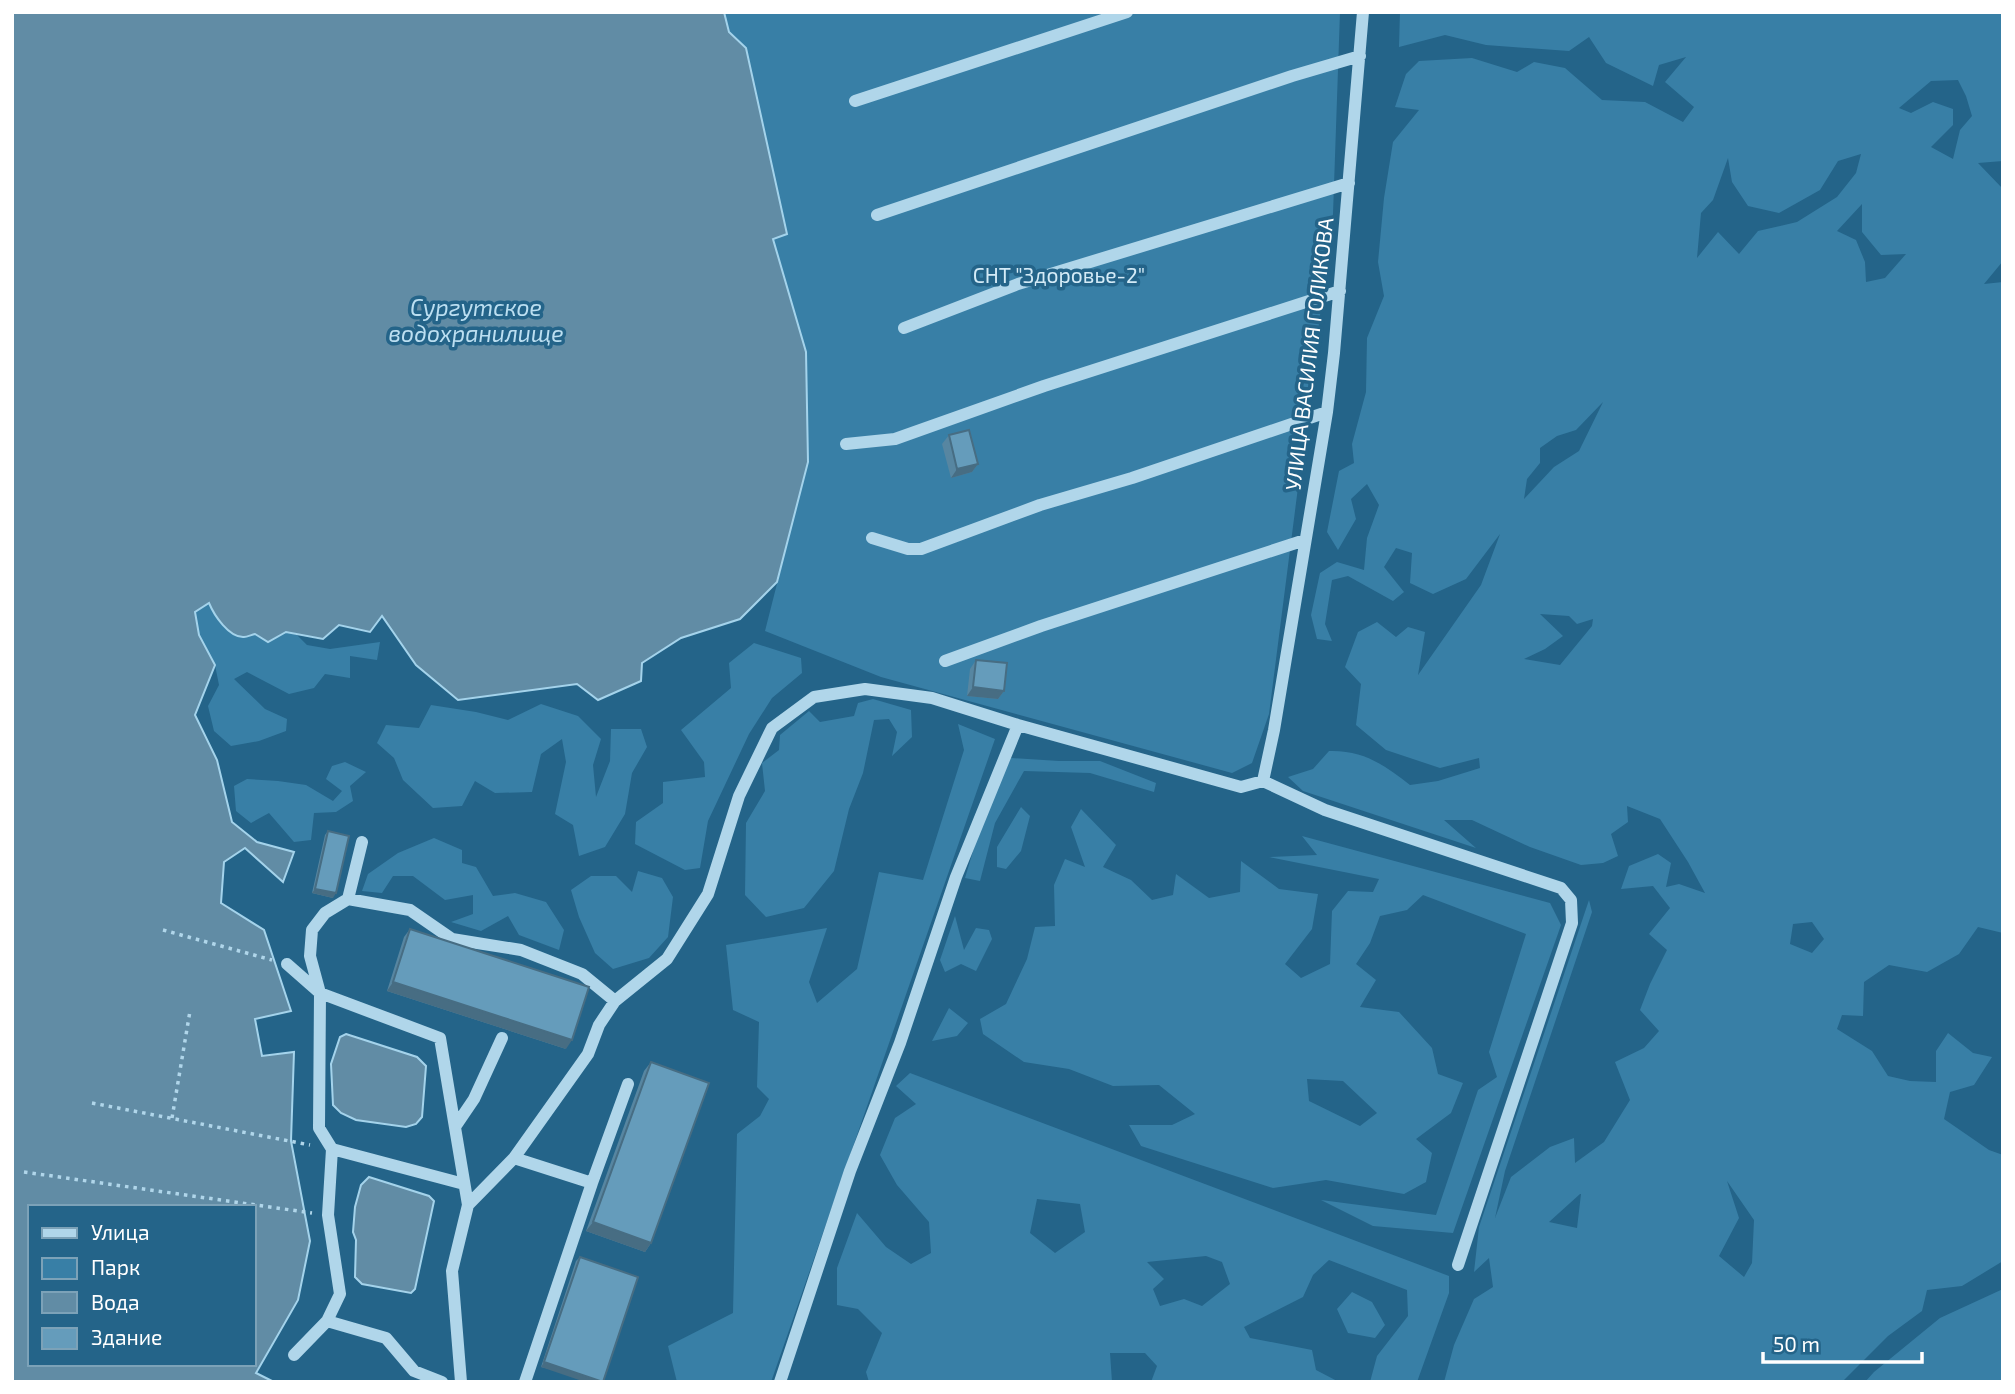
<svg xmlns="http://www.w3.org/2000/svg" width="2015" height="1394" viewBox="0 0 2015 1394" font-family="'Exo 2',sans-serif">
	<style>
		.green { fill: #387fa6; fill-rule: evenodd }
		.water { fill: #618ca5; stroke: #a4d3eb; stroke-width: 2; fill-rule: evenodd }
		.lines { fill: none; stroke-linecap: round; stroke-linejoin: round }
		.path { stroke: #b0d6ea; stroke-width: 3.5; stroke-dasharray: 3.5 5; stroke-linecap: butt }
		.minor { stroke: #b0d6ea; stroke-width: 12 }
		.wall { fill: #5786a1 }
		.shaded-wall { fill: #476d83 }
		.building { fill: #659cbb; stroke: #476d83; stroke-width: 2 }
		.labels { text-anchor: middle; stroke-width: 7; stroke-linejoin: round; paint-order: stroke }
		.park-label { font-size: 21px; fill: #d4ebf7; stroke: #246489 }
		.street-label { font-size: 21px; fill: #fff; stroke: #246489 }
		.water-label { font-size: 23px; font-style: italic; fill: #bcdff1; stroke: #246489 }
	</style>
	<rect width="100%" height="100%" fill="#246489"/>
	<!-- green -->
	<path class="green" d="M724,12h616l-7,202 -64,500 -17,49 -20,10 -351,-96 -116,-46 43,-169 -2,-110 -33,-114 13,-4z
		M1400,12h603v149l-25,2 25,26v72l-19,23 19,-2v651l-25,-6 -19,27 -32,18 -38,-7 -25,17 -1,34 -21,-1 -5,14 35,22 16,25 22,5 26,1v-31l12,-18 25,20 19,4 -18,28 -24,7 -6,27 45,31 14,5v106l-41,25 -35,4 -5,21 -34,25 -46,46h-398l10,-37 20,-46 19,-12 -4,-29 -15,14 5,-45 110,-327 3,12 -87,259 -10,47 16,-41 39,-30 24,-9 1,25 29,-21 26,-42 -15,-38 29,-14 15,-17 -19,-21 10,-26 17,-34 -18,-16 21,-26 -17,-22 -32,3 8,-23 29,-12 13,9 -5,24 13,-3 26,9 -17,-31 -28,-43 -33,-13 1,16 -17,12 7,22 -15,7 -22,2 -51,-18 -58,-27h-28l32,28 -173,-57 -15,-14 25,-8 16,-18c34,-1 54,13 81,34l28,-4 42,-13 -1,-10 -39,10 -54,-18 -30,-25 5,-41 -16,-17 13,-35 19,-10 19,15 12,-10 17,5 -7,43 63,-90 19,-51 -34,45 -33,15 -23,-11 2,-30 -16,-5 -12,19 20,25 -11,9 -45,-25 -16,4 -7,44 7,17 -15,-2 -6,-24 9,-42 17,-11 27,8 3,-32 12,-33 -12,-21 -16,15 5,20 -18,31 -11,-18 12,-61 15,-8 -2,-19 14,-52 1,-54 17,-42 -6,-34 6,-64 9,-56 26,-32 -24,-3 11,-33 13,-13 53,-3 45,14 17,-10 31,6 37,32 43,2 38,20 11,-15 -29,-25 21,-25 -27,8 -6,21 -47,-23 -17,-26 -20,14 -83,-6 -41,-10 -46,12zM1958,80l8,16 6,20 -12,14 -7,29 -22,-12 22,-22v-16l-20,-7 -22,11 -12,-5 32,-27zM1861,154l-5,19 -19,24 -40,25 -39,9 -19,23 -21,-22 -21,26 4,-45 12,-13 15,-42 4,24 16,24 31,7 41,-23 18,-29zM1862,204v28l19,23 25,-1 -21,24 -19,4 -1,-20 -9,-22 -19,-9zM1603,402l-24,49 -25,16 -30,32 3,-20 13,-16v-15l17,-12 19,-6zM1540,614l29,2 8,8 16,-5 -1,7 -32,39 -36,-6 21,-10 18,-13zM1812,922l12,17 -12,14 -22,-9 3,-20zM1727,1181l27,39 -2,43 -8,14 -25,-21 20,-38zM1581,1194l-4,34 -28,-6 31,-28z
		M209,603l34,34 12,-3 13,7 18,-9 11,3 10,10 23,4 50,-7 -3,18 -27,-4v22l-25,-4 -11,14 -25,6 -42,-22 -13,7 31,30 22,10 -1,12 -27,10 -28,5 -17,-15 -6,-25 11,-21 -4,-20 -16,-30 -4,-23z
		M754,643l47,15 1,15 -30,25 -23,36 -41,87 -8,47 -15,2 -50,-26 1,-22 27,-19v-21l42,-5 -1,-15 -23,-32 50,-42 -2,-25z
		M873,699l38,11 1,27 -20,19 5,-24 -8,-13 -15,1 -11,53 -14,36 -15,62 -30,37 -38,9 -21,-22 1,-72 19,-32 -3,-28 17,-13 1,-15 29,-24 11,11 34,-6 4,-13z
		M541,704l37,12 23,23 -8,26 3,32 14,-36 1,-32h30l6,18 -15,26 -7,41 -20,33 -26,9 -6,-31 -18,-11 11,-52 -4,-23 -21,15 -9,38 -37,1 -20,-12 -13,25 -29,2 -30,-28 -9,-22 -17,-15 9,-18 33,3 12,-23 45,7 32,8z
		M958,724l37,15 -224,643h-94l-9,-36 65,-33 4,-179 23,-18 9,-17 -12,-12 2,-65 -26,-12 -7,-65 101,-17 -18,54 8,21 40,-34 22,-97 44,8 41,-130z
		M1011,758l48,3h41l56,22 -2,9 -64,-19 -66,-2 -29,52 -15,58 -15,-3 18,-60z
		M345,762l21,10 -16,14 3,15 -17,11 -22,1 -3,27 -17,2 -25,-29 -18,10 -15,-12 -2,-25 13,-7 31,2 28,4 27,16 9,-10 -16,-12 6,-13z
		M1021,807l9,9 -9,35 -15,18 -9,-2v-20z
		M1081,809l35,36 -13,22 28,13 21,20 21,-5 3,-21 33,24 31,-6 1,-31 38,28 39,5 -6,35 -27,35 16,14 29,-14 2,-53 16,-20 25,1 6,-13 -110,-22 48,-2 -15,-19 248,67 11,22 -108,308 -80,-7 -52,-26 115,15 42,-125 19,-13 -8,-25 37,-118 -103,-39 -16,15 -27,6 -10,27 -14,21 20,16 -16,27 39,5 33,36 6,26 25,9 -12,30 -35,26 16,14 -6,29 -22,12 -78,-14 -53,8 -132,-42 -12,-21h43l23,-11 -36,-29 -46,1 -44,-17 -45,-7 -41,-28 -3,-15 26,-15 21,-45 8,-32 20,-1 -1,-41 11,-26 20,8 -14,-40zM1307,1079l36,2 34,32 -17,13 -51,-25z
		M434,838l28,12v13l14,4 17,29 22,-3 31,9 18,28 -5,20 -40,-15 -11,-19 -27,15 -30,-9 22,-8v-19l-28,5 -32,-24h-20l-11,17 -20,-2 6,-17 30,-21z
		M638,871l24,7 11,19 -5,40 -19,21 -36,11 -18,-16 -16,-36 -8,-27 20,-14h25l16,16z
		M955,916l9,34 12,-22 13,2 3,9 -16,32 -15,-7 -16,8 -5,-12z
		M949,1008l19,15 -11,13 -25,5z
		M910,1073l539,203v17l-32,89h-47l7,-26 31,-40 -1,-26 -78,-30 -16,15 -10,22 -59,30 6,11 62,12 4,20 23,12h-188l6,-16 -12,-13h-35l2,29h-243l-3,-10 16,-39 -24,-24 -21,-4v-37l20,-55 29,34 25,17 20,-11 -2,-31 -32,-37 -17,-30 15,-37 21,-14 -20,-18zM1037,1199l43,5 5,28 -30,21 -25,-20zM1206,1256l16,6 8,22 -28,22 -18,-7 -24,7 -7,-17 11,-10 -17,-17z
		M2003,1289v93h-138l9,-10 66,-54z
		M1352,1292l20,10 13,23 -10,13 -27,-5 -11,-24z"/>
	<!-- water -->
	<path class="water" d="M12,12h712l5,20 17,16 41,186 -14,5 33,113 2,110 -31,120 -37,37 -59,19 -39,25 -1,18 -43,19 -21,-16 -119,16 -42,-35 -34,-49 -12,16 -31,-7 -16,14 -37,-7 -18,10 -13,-8c-4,1 -8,3 -11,3 -15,1 -30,-22 -35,-34l-14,9 4,23 16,30 -20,50 22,45 15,62 25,20 37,10 -11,30 -38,-34 -21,14 -3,41 43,27 27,81 -36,8 7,37 32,-4 -3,89 19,100 -12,59 -42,73 18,9h-262zM30,1207h224v157h-224z
		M346,1034l71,23 9,9 -4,51 -6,7 -10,3 -50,-7 -15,-7 -8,-8 -2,-41 9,-27z
		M369,1177l60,19 5,5 -19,88 -4,4 -49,-9 -7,-7 1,-37 -3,-8 2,-25 6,-22z"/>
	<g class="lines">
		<!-- path -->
		<path class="path" d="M163,930l109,30
			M92,1103l218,42
			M172,1118l18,-107
			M24,1172l288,41"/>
		<!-- minor -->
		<path class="minor" d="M855,101l272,-89
			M877,215l415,-139 68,-20
			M904,328l114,-44 331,-101
			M846,444l49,-5 149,-53 296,-95
			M872,538l36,11h13l119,-44 92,-27 195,-66
			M945,661l96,-35 264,-86
			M1263,781l11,-51 53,-318 7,-59 29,-341
			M348,899l62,11 42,29 69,11 61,24 33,27
			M287,964l33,29 120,45 28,167
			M455,1127l19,-28 28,-61
			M332,1149l132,35
			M514,1158l78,25
			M327,1321l59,17 28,33 28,11
			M294,1355l33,-34 13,-27 -12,-79 4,-66 -13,-21 1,-135 -10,-37 2,-26 13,-17 23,-14 14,-57
			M461,1382l-9,-111 16,-66 46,-47 74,-104 11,-29 16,-24 52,-42 41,-65 31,-98 33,-68 42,-31 51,-8 67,9 86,27 223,62 22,-6 62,29 236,78 10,12 1,23 -114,342
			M525,1382l67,-199 36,-99
			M780,1382l70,-211 50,-128 56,-166 62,-152"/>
	</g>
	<!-- wall -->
	<path class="wall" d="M949,435l29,29 -6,8 -21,6 -9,-34z
		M976,660l28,31 -6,8 -31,-3 3,-27z
		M328,831l5,67 -21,-5 13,-58z
		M410,929l156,120 -179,-58 17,-54z
		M651,1062v181l-6,9 -59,-21 58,-160z
		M580,1257l23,125 -62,-15 35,-106z"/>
	<!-- shaded-wall -->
	<path class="shaded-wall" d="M978,464l-6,8 -21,6 6,-9z
		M973,687l31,4 -6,8 -31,-3z
		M315,889l21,4 -3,5 -21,-5z
		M393,982l179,58 -6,9 -179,-58z
		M593,1222l58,21 -6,9 -59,-21z
		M544,1362l57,20h-16l-44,-15z"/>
	<!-- building -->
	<path class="building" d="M969,430l9,34 -21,5 -8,-34z
		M976,660l31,3 -3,28 -31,-4z
		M328,831l21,5 -13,57 -21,-4z
		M410,929l179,58 -17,53 -179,-58z
		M651,1062l58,21 -58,160 -58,-21z
		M580,1257l58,20 -35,105 -59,-20z"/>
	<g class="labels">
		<!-- park labels -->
		<g class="park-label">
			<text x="1059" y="283">СНТ "Здоровье-2"</text>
		</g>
		<!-- street labels -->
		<g class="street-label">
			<text transform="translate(1310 354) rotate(-83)" y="7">УЛИЦА ВАСИЛИЯ ГОЛИКОВА</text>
		</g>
		<!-- water labels -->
		<g class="water-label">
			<text x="476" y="316">Сургутское<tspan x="476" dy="26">водохранилище</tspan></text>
		</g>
	</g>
	<!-- border -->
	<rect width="2015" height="1394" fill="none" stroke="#ffffff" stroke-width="28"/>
	<!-- legend -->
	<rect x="28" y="1205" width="228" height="161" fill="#246489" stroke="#7ca2b8" stroke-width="2"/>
	<rect x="42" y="1228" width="35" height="10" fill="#b0d6ea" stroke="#7ca2b8" stroke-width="2"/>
	<text x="91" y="1240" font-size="21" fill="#ffffff">Улица</text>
	<rect x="42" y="1258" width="35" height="21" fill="#387fa6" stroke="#7ca2b8" stroke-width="2"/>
	<text x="91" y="1275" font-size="21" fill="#ffffff">Парк</text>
	<rect x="42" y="1292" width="35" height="21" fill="#618ca5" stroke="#7ca2b8" stroke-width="2"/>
	<text x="91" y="1310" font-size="21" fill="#ffffff">Вода</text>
	<rect x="42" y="1328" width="35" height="21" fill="#659cbb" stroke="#7ca2b8" stroke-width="2"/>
	<text x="91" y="1345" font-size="21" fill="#ffffff">Здание</text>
	<!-- scale -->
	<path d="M1763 1352v10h159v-10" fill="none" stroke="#ffffff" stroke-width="3.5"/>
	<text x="1773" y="1352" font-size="21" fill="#ffffff" stroke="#246489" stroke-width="5" paint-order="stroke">50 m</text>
</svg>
